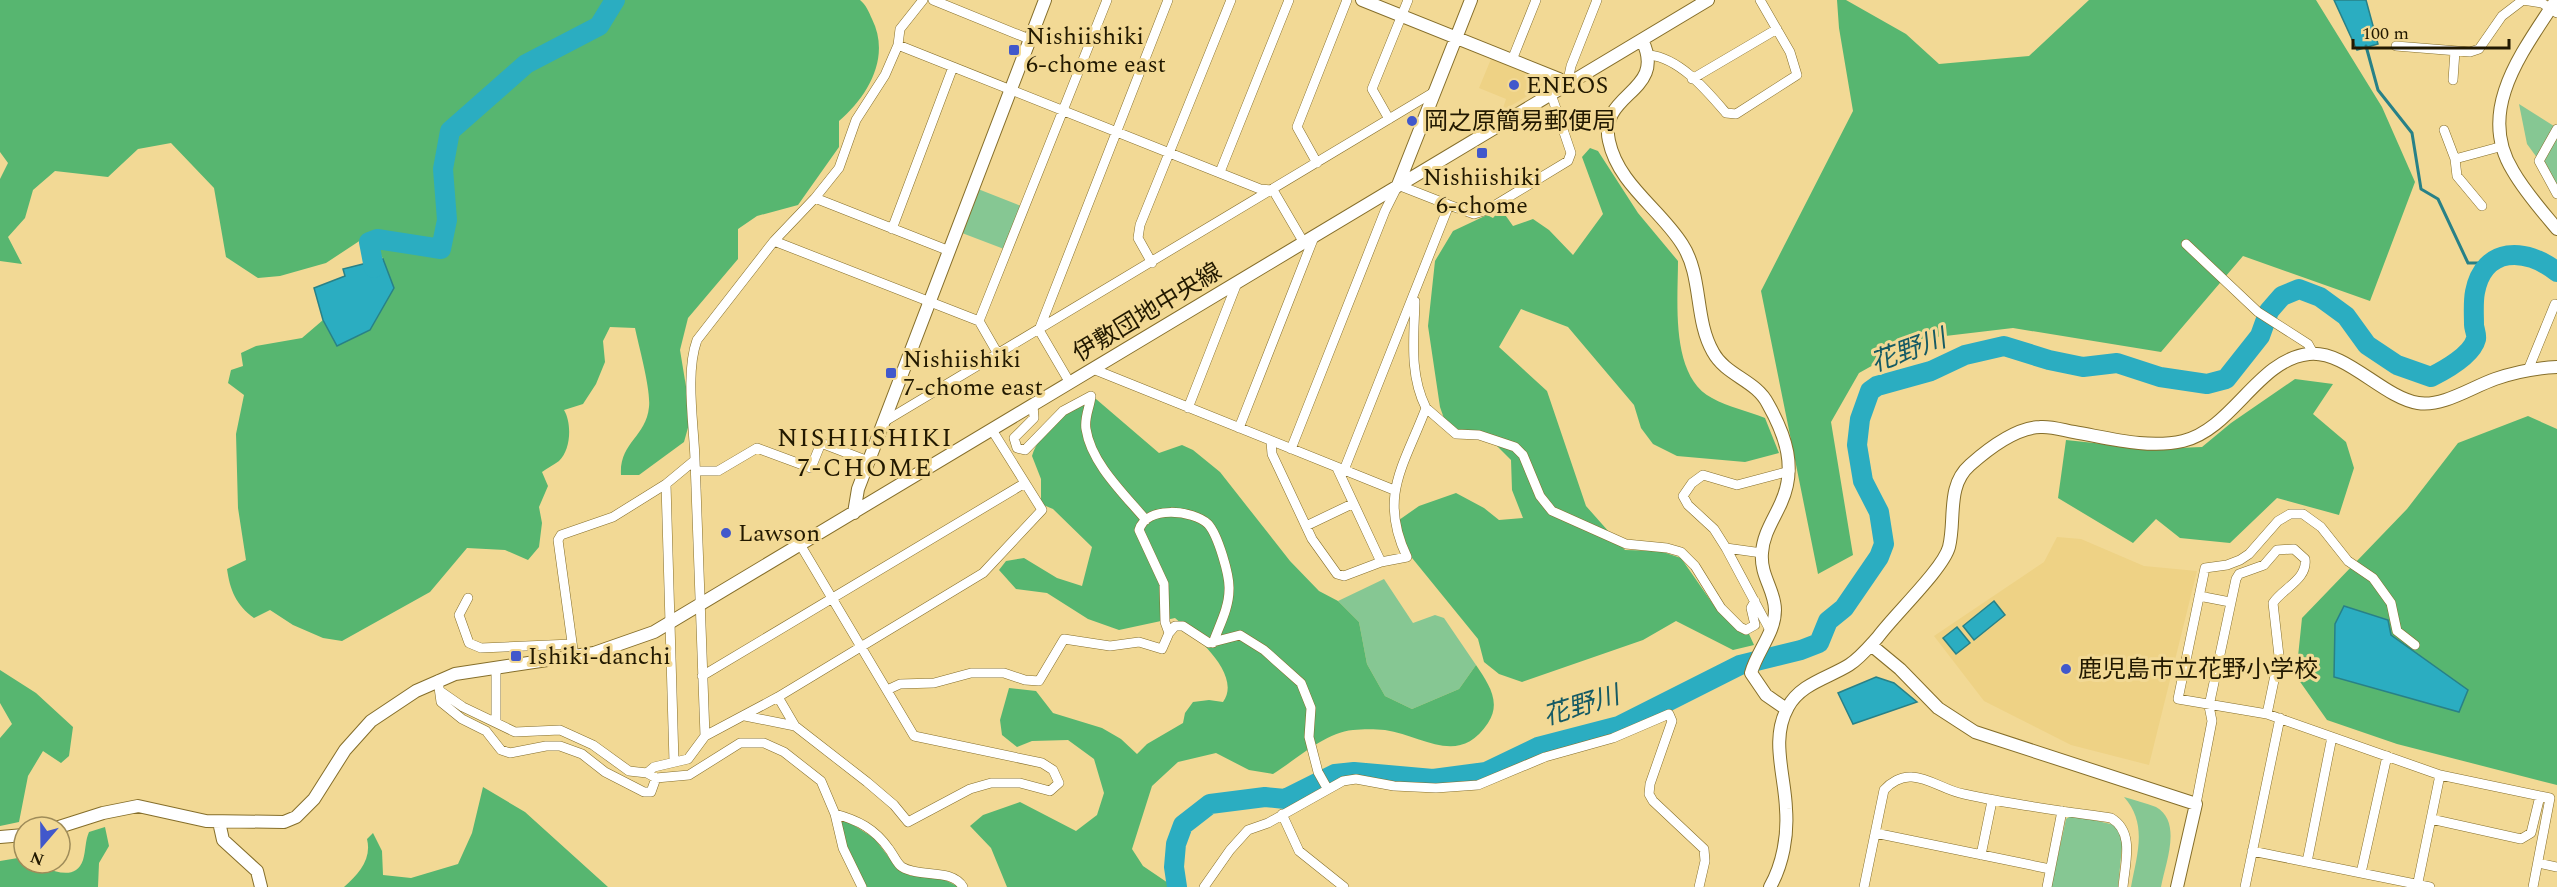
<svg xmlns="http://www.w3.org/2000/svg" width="2557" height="887" viewBox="0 0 2557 887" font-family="Spectral,'Noto Sans JP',serif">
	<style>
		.built { fill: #eed285 }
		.green { fill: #86c793 }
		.forest { fill: #57b670 }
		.water { fill: #2badc1; stroke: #288187; stroke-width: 1.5 }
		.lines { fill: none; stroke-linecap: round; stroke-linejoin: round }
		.stream { stroke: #288187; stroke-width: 3 }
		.river { stroke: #2badc1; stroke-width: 20 }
		.street-casing { stroke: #856e2a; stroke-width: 10 }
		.secondary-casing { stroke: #856e2a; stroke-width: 14 }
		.street { stroke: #fff; stroke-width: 9 }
		.secondary { stroke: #fff; stroke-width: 12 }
		.poi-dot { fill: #4158cb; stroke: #f2d995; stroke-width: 2 }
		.labels { text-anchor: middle; stroke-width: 6; stroke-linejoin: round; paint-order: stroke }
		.poi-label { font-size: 24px; fill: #221900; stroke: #f2d995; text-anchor: start }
		.street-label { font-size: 24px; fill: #221900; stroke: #f2d995 }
		.water-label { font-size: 26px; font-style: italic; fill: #155a64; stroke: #f2d995 }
		.neighbourhood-label { font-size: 26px; letter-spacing: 1.5px; fill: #221900; stroke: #f2d995 }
	</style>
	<rect width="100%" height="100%" fill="#f2d995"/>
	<!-- built -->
	<path class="built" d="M1491,59l60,23 -49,29 4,-12 -27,-11z
		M2057,537l24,2 63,27 53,5 -48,194 -78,-20 -87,-44 -50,-65 110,-74z"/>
	<!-- green -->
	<path class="green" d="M2519,104l38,24v57l-30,-41z
		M978,189l43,17 -17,43 -42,-16z
		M1384,579l29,44 22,-8 9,3 32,47 -17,24 -47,20 -27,-13 -18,-32 -8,-42 -21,-21z
		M2124,797c10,3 22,6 32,10 27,15 9,57 5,80h-30c6,-33 17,-63 -7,-90z
		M2072,815l47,11 4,11 -5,50h-67l15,-68z"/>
	<!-- forest -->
	<path class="forest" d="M0,0h860c6,5 9,12 12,19 19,38 -4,77 -33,102v26l-41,58 -41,11 -19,13v30l-50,59 -8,32 11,67 -7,25 -45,33h-18c-2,-32 25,-38 28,-68 2,-17 -10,-60 -14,-79l-25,-1 -7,14 2,21 -9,22 -13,20 -19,6c8,13 7,40 -5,51 -5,4 -12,7 -17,11l6,14 -9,21 3,16 -3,24 -11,13 -23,-10 -38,-2 -37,44 -88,49 -19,-3 -30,-13 -23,-15 -16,8c-18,-13 -24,-28 -27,-49l19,-9 -8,-52 -2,-74 8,-39 -16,-12 3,-13 12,-4 -2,-13 15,-7 46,-8 21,-18 15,26 45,-87 -13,-25 -44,29 -46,13 -22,2 -32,-21 -12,-69 -43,-45 -33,6 -30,28 -53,-6 -22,19 -8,28 -17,19 14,27 -22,-3v-82l8,-16 -8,-11z
		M1837,0h9l60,34 33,30 90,-8 60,-56h227l66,107 33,75 -45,119 -127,-45 -82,96 -148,-24 -93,11 -61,34 -28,49 22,133 -35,19 -57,-283 92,-180 -14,-83z
		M1590,148l8,3 40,62 40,48c0,41 -8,115 34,137 16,9 36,13 53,20l14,35 -34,9 -68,-6 -24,-12 -12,-16 -7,-23 -66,-78 -47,-18 -22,38 48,44 39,115 39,44 35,1 21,7 34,49 24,23 10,4 5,11 -21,5 -57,-29 -33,19 -121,42 -23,-8 -15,-12 -6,-23 -70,-86 -9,-33 20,-14 37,-13 28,15 15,12 24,-2 -11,-28 -1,-30 -20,-20 -44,-13 -7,-20 -12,-81 7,-65 18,-30 34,-16 6,3 8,-9 12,17 20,-7 16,11 24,25 30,-41 -21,-57z
		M2295,379l38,5 -20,30 33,28 8,26 -15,47 -62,-17 -47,45 -50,-5 -24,-19 -23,24 -75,-45 8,-58 85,9 51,-2 29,-24z
		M1096,399l63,54 23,-8 11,5 27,22 70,89 29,30 19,10 21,21 8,42 18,32 27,13 47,-20 17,-24c12,18 26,37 12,58 -29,44 -64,13 -103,7 -10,-1 -22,-1 -32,0 -29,3 -56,29 -80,44l-24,-4 -33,-17 -38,9 -26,24 -20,63 11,17 31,21h-167l-16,-39 -21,-22 13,-11 37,-13 56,29 21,-16 7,-22 -10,-34 -26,-19 -36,1 -15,6 -15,-12 -2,-15 9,-32 27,3 17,22 49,15 19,11 16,15 10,-10 36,-21 2,-10 8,-11 16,-2 14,2c20,-28 -29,-67 -48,-84l-56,12 -31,-11 -41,-26 -31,-4 -17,-19 7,-9 18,-3 33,20 25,8 10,-39 -39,-38 -12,-5v-25l-9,-23c8,-26 37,-54 64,-57z
		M2528,416l29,13v356l-160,-41 -70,-24 -31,-44 6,-58 105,-109 51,-66z
		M0,670l36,23 37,34 -4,29 -8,7 -18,-12 -15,25 -9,46 -19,4v-88l12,-14 -12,-21z
		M483,787l42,25 83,75h-264c15,-13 28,-28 23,-48l6,-6 9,18 1,24 28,3 47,-14 14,-31z
		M847,821l27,17 24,31 13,7h26l22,11h-92l-15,-24 -12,-41z
		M105,827l4,19 -10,17 -1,24h-98v-26l18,-3 6,2v3c17,0 50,24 59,-3 3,-10 2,-19 6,-28z"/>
	<!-- water -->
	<path class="water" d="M2334,0h32l12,44 -21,6z
		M383,259l11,29 -24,42 -33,16 -14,-26 -9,-32 31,-12 -2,-7z
		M1994,601l11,14 -31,25 -11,-14z
		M2344,606l44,14 3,15 77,55 -9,22 -125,-35 1,-53z
		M1957,627l13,16 -14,11 -13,-16z
		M1876,677l18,6 23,19 -64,22 -15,-31z"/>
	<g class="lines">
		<!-- stream -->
		<path class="stream" d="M2366,46l12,44 34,43 9,56 17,10 30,64h22"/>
		<!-- river -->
		<path class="river" d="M374,268l-5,-26 8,-3 64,10 6,-29 -4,-51 7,-38 76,-67 73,-38 16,-26
			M1177,887l-3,-20 2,-23 7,-19 27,-21 55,-7 20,2 50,-25 19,-2 79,7 53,-7 52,-25 81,-21 121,-61 61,-15 18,-7 9,-22 16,-13 35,-51 5,-13 -5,-32 -16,-31 -6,-36 3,-26 10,-28 7,-5 54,-15 34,-16 39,-9 45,14 34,7 34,-4 43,14 47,7 19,-5 34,-43 9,-25 13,-15 17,-7 21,8 26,19 21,29 30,20 34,12c14,-7 41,-22 45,-38 1,-4 -2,-11 -2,-14 0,-10 -1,-23 1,-33 9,-46 51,-45 82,-20"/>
		<defs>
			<path id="street" d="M933,0l96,39
				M898,45l362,144 13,1
				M2396,46l74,6 9,-3 23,-33 21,-16 19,3 15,10
				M1649,55c31,3 58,36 77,58l10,1 61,-39 -7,-23 -30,-52
				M1512,60l24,-60
				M1692,79l85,-50
				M2453,80l2,-29
				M1567,85l4,-19 26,-66
				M1389,119l-17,-30 36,-89
				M2557,129l-18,32 18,33
				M2444,130l11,29
				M1317,163l-20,-36 50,-127
				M1220,172l69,-172
				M1273,190l31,53
				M815,198l132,52
				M1449,205l25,9 13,-4 81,-49 3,-8 -20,-59
				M2482,206l-25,-30 -2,-17 48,-13
				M892,229l61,-162
				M774,241l205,80 19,33
				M2186,244l72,68 50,32 5,9
				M1152,263l-14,-25 2,-13 91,-225
				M979,321l128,-321
				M1093,369l301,121
				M2528,370l27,-66
				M1070,383l-31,-53 129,-330
				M1033,405l1,13 -20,20 3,10 8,2 38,-39 28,-15c-1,11 -7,21 -5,33 5,34 38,65 60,91
				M1188,408l49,-125
				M1426,408l30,26 23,1 36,12 8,8 17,41 12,15 74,33 41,4 14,4 14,14 26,42 19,19 6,3 9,-5 -4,-17 4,-7
				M882,423l552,-331
				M1239,428l75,-191
				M1271,442l1,12 40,85 25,35 7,2 37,-14 -44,-94
				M1291,449l94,-238 13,-26 51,20 -105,265
				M695,460l10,276
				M696,471h22l39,-23 54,20 10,-25 47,18
				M1306,526l46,-22
				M1726,548l45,84
				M1762,553l-36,-5 -12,-19 -26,-24 -5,-9 9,-13 11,-8 34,10 53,-14
				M1381,562l26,-5c-29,-61 -3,-91 19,-149 -17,-34 -12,-70 -11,-107
				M2199,596l31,6
				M468,598l-9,17 10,28 12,5 91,-4
				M1169,633l-4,-11 -1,-38 -25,-54c8,-25 54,-20 69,-6 10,11 22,52 21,66 0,18 -10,36 -16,53
				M2415,645l-18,-14 -6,-28 -18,-25 -25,-17 -27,-34 -18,-13h-13l-12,7 -29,33 -9,6 -13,5 -22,3 -27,131 89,15 173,61 110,23 -17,89
				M574,657l-16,-117 3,-5 52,-18 53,-33
				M496,669v52
				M702,676l323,-193
				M438,680l3,22 21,17 24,12 15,19 9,3 36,-7h14l22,8 23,18 39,20h7l5,-14
				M887,690l13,-6 34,-1 37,-10h33l21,7 14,1 25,-42 46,7 29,-4 23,7 7,-16 6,-7h8l26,17 31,-8 24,15 37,33 10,25 -2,29 9,35 9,16
				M440,691l23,16 52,25 45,-2 33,15 36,26 18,2
				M778,697l17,29 72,56 27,23 14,17 62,-33 21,-6h29l30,8 9,-8 -6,-13 -11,-7 -128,-27 -113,-190
				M745,716l50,10
				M674,762l-8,-278 29,-24c-1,-35 -10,-87 2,-120l77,-99 41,-43 24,-30 17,-48 29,-45 13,-30 2,-16 23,-29
				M2196,804l16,-83 -3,-15 27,-127 3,-5 25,-9 13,-15 17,-1 11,10c3,20 -22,29 -32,44l6,53 -12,58
				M835,814c23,6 40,15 54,35 4,5 8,15 13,18 18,11 50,1 61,20
				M1282,814l17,37 45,36
				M2431,819l90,20 10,-6 9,-37
				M1875,833l175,36
				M2252,851l178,36
				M1981,855l11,-54
				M2307,862l25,-125
				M2538,863l19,4
				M2361,873l26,-117
				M862,887l-19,-39 -8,-34 -14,-33 -37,-29 -20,-9h-24l-51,32 -33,3 -9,-5 7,-6 34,-8 17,-23 73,-39 205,-124 59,-63 -50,-80
				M1204,887l26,-37 18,-20 20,-7 75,-42 13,-2 38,7 42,2 42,-3 67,-28 68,-19 56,-24 3,7 -22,63 -1,10 4,7 51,48 1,12 -6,26
				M1864,887l20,-97c6,-7 17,-14 28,-13 18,1 34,14 52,17 49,11 98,17 147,24 24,14 14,45 12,69
				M2047,887l15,-76
				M2245,887l35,-169
				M2417,887l23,-112"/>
			<path id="secondary" d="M1362,0l197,79 8,6
				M2556,0c-32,50 -81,110 -43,171 12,21 29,40 44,58
				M1642,40c26,53 -44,52 -33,101 9,43 51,68 73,103 21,32 12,75 31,108 13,24 43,28 55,52 18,32 29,64 13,99 -7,16 -18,31 -19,50 -2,23 13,37 13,57 0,23 -18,41 -24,63l15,22 20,14
				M1398,185l73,-185
				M854,513l4,-24 187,-489
				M1871,645l29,24 38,39 37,24 221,72 -19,83
				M219,822l4,18 34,31 4,16
				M59,827l44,-14 35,-7 68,15 78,1 12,-5 18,-18 31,-49 26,-29 45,-30 39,-17 139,-21 60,-21 1054,-632
				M0,837l24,-2
				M1770,887c13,-23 18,-52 16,-78 -1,-34 -16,-70 2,-102 12,-23 40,-29 61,-42 11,-7 20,-18 29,-28 16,-22 65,-68 71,-90 7,-28 -3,-61 21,-82 18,-16 45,-37 70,-38 11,-1 23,3 34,5 35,6 74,17 109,9 50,-12 75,-82 126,-87 37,-4 73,43 109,49 25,4 54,-16 77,-24 20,-7 41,-11 62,-12"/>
		</defs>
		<!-- street casing -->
		<use href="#street" class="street-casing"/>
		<!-- secondary casing -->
		<use href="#secondary" class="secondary-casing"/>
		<!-- street -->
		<use href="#street" class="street"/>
		<!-- secondary -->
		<use href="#secondary" class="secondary"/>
	</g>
	<!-- markers -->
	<g class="poi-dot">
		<rect x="1008" y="44" width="12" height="12" rx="3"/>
		<circle cx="1514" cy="85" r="6"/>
		<circle cx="1412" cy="121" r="6"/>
		<rect x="1476" y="147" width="12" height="12" rx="3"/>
		<rect x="885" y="367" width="12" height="12" rx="3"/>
		<circle cx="726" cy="533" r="6"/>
		<rect x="510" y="650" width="12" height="12" rx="3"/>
		<circle cx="2066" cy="669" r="6"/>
	</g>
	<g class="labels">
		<!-- poi labels -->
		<g class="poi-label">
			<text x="1026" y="44">Nishiishiki<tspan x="1026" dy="28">6-chome east</tspan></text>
			<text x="1526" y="93">ENEOS</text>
			<text x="1424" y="129">岡之原簡易郵便局</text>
			<text x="1482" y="185" text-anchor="middle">Nishiishiki<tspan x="1482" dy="28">6-chome</tspan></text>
			<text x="903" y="367">Nishiishiki<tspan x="903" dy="28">7-chome east</tspan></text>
			<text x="738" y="541">Lawson</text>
			<text x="528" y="664">Ishiki-danchi</text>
			<text x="2078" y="677">鹿児島市立花野小学校</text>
		</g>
		<!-- street labels -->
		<g class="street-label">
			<text transform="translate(1147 312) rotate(-31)" y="8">伊敷団地中央線</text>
		</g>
		<!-- water labels -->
		<g class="water-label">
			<text transform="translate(1908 350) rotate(-20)" y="9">花野川</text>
			<text transform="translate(1581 705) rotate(-17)" y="9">花野川</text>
		</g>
		<!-- neighbourhood labels -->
		<g class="neighbourhood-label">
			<text x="865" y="446">NISHIISHIKI<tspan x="865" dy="30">7-CHOME</tspan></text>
		</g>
	</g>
	<!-- north arrow -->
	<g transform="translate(42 845) rotate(200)"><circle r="28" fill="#f2d995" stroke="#9f8c59" stroke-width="1.5"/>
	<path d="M0-4.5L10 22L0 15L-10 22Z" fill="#4158cb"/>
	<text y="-9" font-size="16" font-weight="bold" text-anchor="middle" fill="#221900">N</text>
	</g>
	<!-- scale -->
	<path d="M2353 39v9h156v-9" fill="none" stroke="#221900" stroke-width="3"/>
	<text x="2362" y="39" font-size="18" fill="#221900" stroke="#f2d995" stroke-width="4.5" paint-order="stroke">100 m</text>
</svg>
